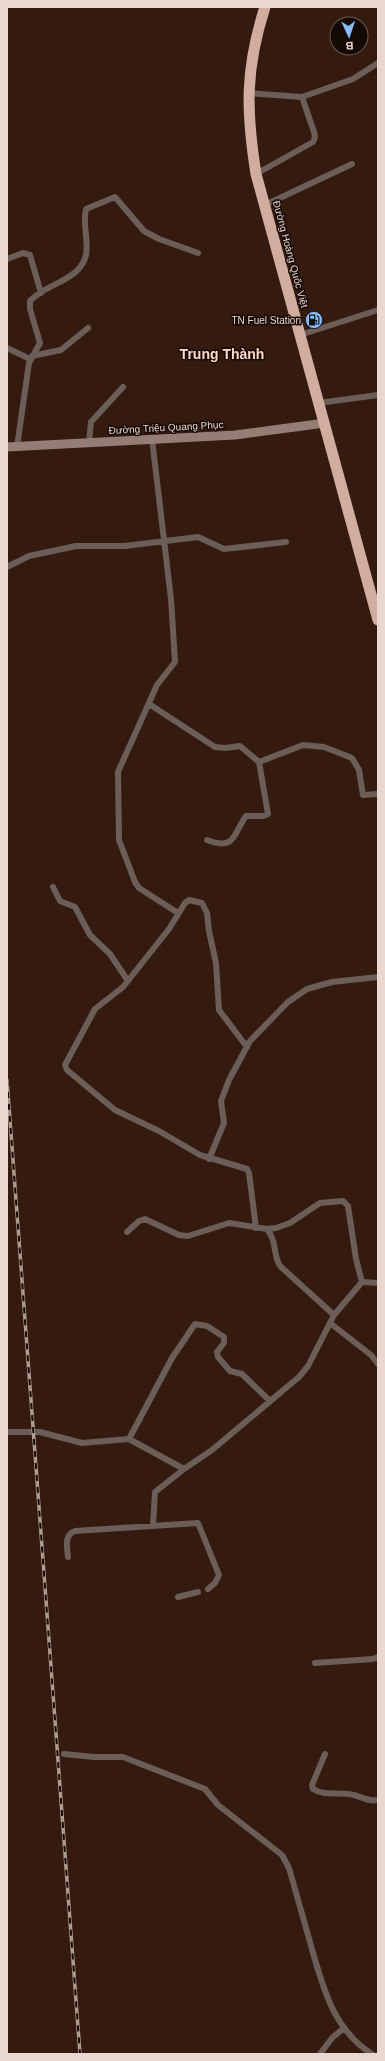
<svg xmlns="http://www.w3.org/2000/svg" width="385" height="2061" viewBox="0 0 385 2061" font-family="Helvetica,sans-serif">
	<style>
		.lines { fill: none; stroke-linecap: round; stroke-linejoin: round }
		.street { stroke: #6b5d57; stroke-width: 6 }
		.secondary { stroke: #947d74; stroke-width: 9 }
		.highway { stroke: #d0ad9e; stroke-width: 11 }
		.rail-casing { stroke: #af9a90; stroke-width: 3.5 }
		.rail { stroke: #150905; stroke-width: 2; stroke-dasharray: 6; stroke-linecap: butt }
		.labels { text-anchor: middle; stroke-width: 3; stroke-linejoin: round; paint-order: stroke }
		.street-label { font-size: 10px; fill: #ead7cf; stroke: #150905 }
		.poi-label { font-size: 10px; fill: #ead7cf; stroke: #150905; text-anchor: end }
		.district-label { font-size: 14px; font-weight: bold; fill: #fed9c9; stroke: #150905 }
	</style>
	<rect width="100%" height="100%" fill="#351b0f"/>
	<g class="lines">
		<!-- street -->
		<path class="street" d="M248,93l54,4 51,-18 25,-16
			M256,174l57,-32 2,-5 -1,-5 -12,-35
			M265,205l87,-41
			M7,259l16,-6 7,2 11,38
			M300,335l78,-25
			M7,348l23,11
			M32,356l29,-6 27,-22
			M319,403l59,-8
			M152,439l19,160 4,63 -18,23 -39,87 1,68 16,42 4,6 39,25
			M89,443l2,-21 32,-35
			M17,447l12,-84 11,-20 -10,-34v-8c16,-18 50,-20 56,-46 3,-15 -4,-32 0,-46l29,-12 29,34 15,8 39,14
			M7,567l22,-11 47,-10h49l73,-9 26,12 62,-7
			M149,704l66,43 10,1 15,-2 19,16 44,-17 21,2 28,11 7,12 4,25 15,-1
			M207,840c29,11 26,-6 39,-24h17l5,-2 -9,-52
			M53,887l7,14 15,6 15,28 20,19 18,27
			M247,1047l-28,-37 -3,-47 -7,-32 -2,-18 -5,-10 -13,-3 -4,3 -16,26 -46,58 -28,22 -30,56 2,5 48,40 44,21 41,24 47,14 2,4 7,55
			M209,1159l15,-36 -3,-22 8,-21 21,-39 38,-39 19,-13 25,-7 46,-5
			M267,1229c11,15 5,23 13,37l54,49
			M127,1232l12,-11 6,-2 34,16 9,1 41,-13 38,6 9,-1 14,-5 30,-20 23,-2 5,5 8,53 6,23
			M362,1282l16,1
			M330,1323l41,32 7,9
			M7,1432h33l42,11 47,-4 55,30
			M129,1439l43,-81 23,-34 12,2 17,11v6l-7,9 1,5 12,14 12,3 28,27
			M153,1525l2,-33 29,-23 28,-19 87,-73 9,-11 26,-51 28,-33
			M68,1557c-1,-10 -4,-22 7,-26l123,-8 21,52 -4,8 -7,6
			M178,1597l20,-5
			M315,1663l58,-4 5,-2
			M64,1754l30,3h29l82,32 13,16 64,50 7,13c7,25 14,49 21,74 12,42 22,87 62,112
			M325,1754l-13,31 1,4c12,8 28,2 41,6 8,2 15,7 24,5
			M320,2054l12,-16 12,-10"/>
		<!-- secondary -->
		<path class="secondary" d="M7,447l228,-12 90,-12"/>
		<!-- highway -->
		<path class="highway" d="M265,7c-20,62 -19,104 -9,167l122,446"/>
		<defs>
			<path id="rail" d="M7,1080l73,974"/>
		</defs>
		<!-- rail casing -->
		<use href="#rail" class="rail-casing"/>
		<!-- rail -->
		<use href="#rail" class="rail"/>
	</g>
	<!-- icons -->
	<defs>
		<symbol id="fuel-disc" viewBox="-11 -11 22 22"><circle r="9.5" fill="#88bafc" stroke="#150905"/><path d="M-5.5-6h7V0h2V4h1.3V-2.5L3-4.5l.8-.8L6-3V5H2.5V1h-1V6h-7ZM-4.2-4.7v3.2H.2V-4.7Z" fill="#111"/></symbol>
	</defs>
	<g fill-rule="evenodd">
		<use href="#fuel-disc" x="304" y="310" width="20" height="20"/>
	</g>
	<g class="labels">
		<!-- street labels -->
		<g class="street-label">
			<text transform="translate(291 254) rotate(75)" y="4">Đường Hoàng Quốc Việt</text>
			<text transform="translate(166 427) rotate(-3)" y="4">Đường Triệu Quang Phục</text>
		</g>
		<!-- poi labels -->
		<g class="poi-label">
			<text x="301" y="324">TN Fuel Station</text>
		</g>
		<!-- district labels -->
		<g class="district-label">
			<text x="222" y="359">Trung Thành</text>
		</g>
	</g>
	<!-- border -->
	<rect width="385" height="2061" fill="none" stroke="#ead7cf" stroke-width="16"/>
	<!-- north arrow -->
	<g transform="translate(349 36) rotate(177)"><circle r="19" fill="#150905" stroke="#6a5b56"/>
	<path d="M0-3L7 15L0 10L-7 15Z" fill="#88bafc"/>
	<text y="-6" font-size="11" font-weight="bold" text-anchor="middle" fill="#ead7cf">B</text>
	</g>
</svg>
